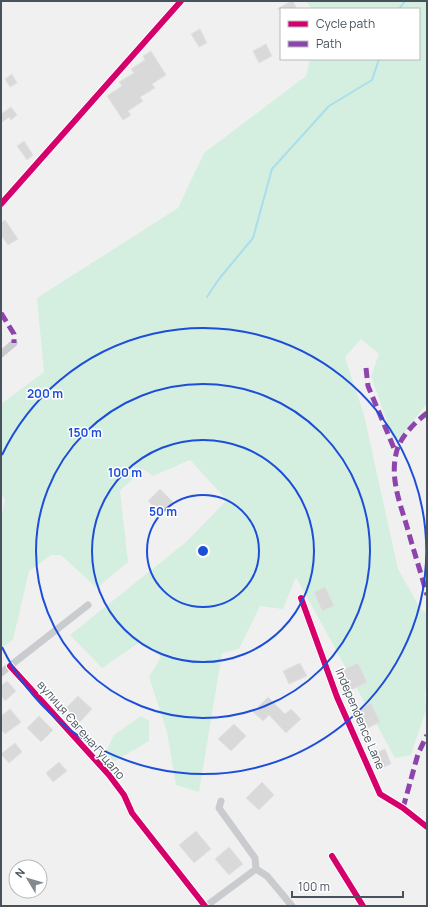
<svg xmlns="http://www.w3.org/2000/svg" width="428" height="907" viewBox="0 0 428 907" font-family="Manrope,sans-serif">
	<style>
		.green { fill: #d4efdf }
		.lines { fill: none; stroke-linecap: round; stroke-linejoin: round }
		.stream { stroke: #a9deec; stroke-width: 2 }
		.building { fill: #d9d9da; stroke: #e1e2e3 }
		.minor { stroke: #c9cbce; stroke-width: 7 }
		.quiet { stroke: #8e44ad; stroke-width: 5; stroke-dasharray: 10 5; stroke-linecap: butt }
		.cycleway-casing { stroke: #fff; stroke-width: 8 }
		.cycleway { stroke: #d6006c; stroke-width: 6 }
		.ring { fill: none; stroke: #1d4ed8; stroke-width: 2 }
		.labels { text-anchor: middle; stroke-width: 3; stroke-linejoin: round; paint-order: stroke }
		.street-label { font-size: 12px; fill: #47525c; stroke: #fff }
		.centre { fill: #1d4ed8; stroke: #fff; stroke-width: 2 }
		.ring-label { font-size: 12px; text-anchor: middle; font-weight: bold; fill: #1d4ed8; stroke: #fff; stroke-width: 3; stroke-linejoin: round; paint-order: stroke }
	</style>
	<rect width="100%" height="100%" fill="#f0f0f0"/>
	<!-- green -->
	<path class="green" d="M306,1h121v402l-28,36 -7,-3 -21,-60 8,-22 -18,-15 -16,18 19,58 34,154 22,39 7,6v77h-2l1,19 -15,45 -16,3 -99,-181 -13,32 -23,-3 -21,43 -17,4 -23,139 -23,-7 -9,-53 -18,-55 12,-20 -21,-15 -38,26 -32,-33 115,-92 42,-43 -37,-40 -37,16 -10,-7 -23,22 8,71 -31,26 -36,-33h-10l-22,16 -16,69 -12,8v-127l4,-22 -4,-5v-90l43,-32 -7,-74 141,-90 26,-55 102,-77 4,-17h109v-50h-107z
		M141,716l8,5v20l-39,23 -8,-4 12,-25z"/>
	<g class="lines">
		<!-- stream -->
		<path class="stream" d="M399,9l6,-8
			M207,297l12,-18 34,-41 19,-69 57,-63 43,-26 7,-21"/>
	</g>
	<!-- building -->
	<path class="building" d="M291,1h2l4,8h-20z
		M200,29l7,14 -8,4 -8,-13z
		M266,44l6,12 -13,7 -6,-12z
		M151,51l15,24 -14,9 3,4 -15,9 3,4 -15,10 3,4 -8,5 -16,-24 15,-10 -3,-4 15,-9 -3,-4 14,-9 -2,-4z
		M12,74l5,9 -7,4 -5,-8z
		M11,107l6,8 -6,5 -2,-3 -8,6v-9z
		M24,141l9,14 -6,5 -10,-14z
		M5,220l13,19 -10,6 -7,-10v-12z
		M160,489l14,14 -12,12 -14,-14z
		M325,587l9,19 -12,5 -8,-19z
		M300,663l7,13 -18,8 -6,-13z
		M358,663l9,19 -16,8 -10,-19z
		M7,681l9,10 -11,10 -4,-6v-9z
		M78,696l14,13 -12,13 -14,-14z
		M268,697l17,17 6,-5 10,10 -15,14 -17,-18 -6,6 -10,-9z
		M371,703l9,19 -16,8 -10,-19z
		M10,709l11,13 -16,12 -4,-5v-13z
		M39,716l14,14 -12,12 -14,-14z
		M234,724l12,12 -15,15 -13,-12z
		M15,743l7,9 -13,11 -8,-9z
		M385,749l6,15 -12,5 -6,-15z
		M59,762l8,9 -14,11 -7,-9z
		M262,782l12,13 -15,15 -13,-12z
		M196,831l15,18 -17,14 -15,-18z
		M229,847l14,17 -14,11 -14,-16z"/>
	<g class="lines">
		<!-- minor -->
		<path class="minor" d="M1,204l180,-203
			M1,354l13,-11
			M301,598l36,99 43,97 23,14 24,19
			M10,666l99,109 15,20 8,18 73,93
			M1,673l87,-68
			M221,801l-2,7 36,50 1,11
			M332,856l31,50
			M256,869l11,7 25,30
			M206,906l50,-37"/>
		<!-- quiet -->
		<path class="quiet" d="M1,313l13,21v9
			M366,368l2,18 28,67
			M427,413c-13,10 -28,25 -31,41 -6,26 5,52 12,76 6,22 13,43 19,65
			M403,808l15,-54 9,-19"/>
		<defs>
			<path id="cycleway" d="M1,204l180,-203
				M301,598l36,99 43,97 23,14 24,19
				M10,666l99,109 15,20 8,18 73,93
				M332,856l31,50"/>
		</defs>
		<!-- cycleway casing -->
		<use href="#cycleway" class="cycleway-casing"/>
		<!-- cycleway -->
		<use href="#cycleway" class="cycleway"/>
	</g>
	<!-- distance rings -->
	<g class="ring">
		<circle cx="203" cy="551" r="56"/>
		<circle cx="203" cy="551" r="111"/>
		<circle cx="203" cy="551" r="167"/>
		<path d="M2 455A223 223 0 1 1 2 647"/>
	</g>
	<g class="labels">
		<!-- street labels -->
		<g class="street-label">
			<text transform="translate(360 719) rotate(67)" y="4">Independence Lane</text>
			<text transform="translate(81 730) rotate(49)" y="4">вулиця Євгена Гуцало</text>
		</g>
	</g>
	<circle cx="203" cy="551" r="6" class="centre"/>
	<g class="ring-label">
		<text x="45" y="398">200 m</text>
		<text x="85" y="437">150 m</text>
		<text x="125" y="477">100 m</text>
		<text x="163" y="516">50 m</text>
	</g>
	<!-- border -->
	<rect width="428" height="907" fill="none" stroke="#47525c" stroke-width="4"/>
	<!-- legend -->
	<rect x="280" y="8" width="140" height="52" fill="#ffffff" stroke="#b5babe"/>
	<rect x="288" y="21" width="20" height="6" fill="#d6006c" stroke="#b5babe"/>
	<text x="316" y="28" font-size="12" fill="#47525c">Cycle path</text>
	<rect x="288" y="41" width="20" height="6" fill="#8e44ad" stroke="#b5babe"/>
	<text x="316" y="48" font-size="12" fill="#47525c">Path</text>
	<!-- north arrow -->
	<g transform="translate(28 879) rotate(308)"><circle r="19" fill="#ffffff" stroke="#b5babe"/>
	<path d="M0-3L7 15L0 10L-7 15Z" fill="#828990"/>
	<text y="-6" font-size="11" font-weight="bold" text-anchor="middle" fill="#47525c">N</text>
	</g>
	<!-- scale -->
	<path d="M292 891v6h111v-6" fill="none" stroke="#47525c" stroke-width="2"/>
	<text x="298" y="891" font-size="12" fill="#47525c" stroke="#ffffff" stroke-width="3" paint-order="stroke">100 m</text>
</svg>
